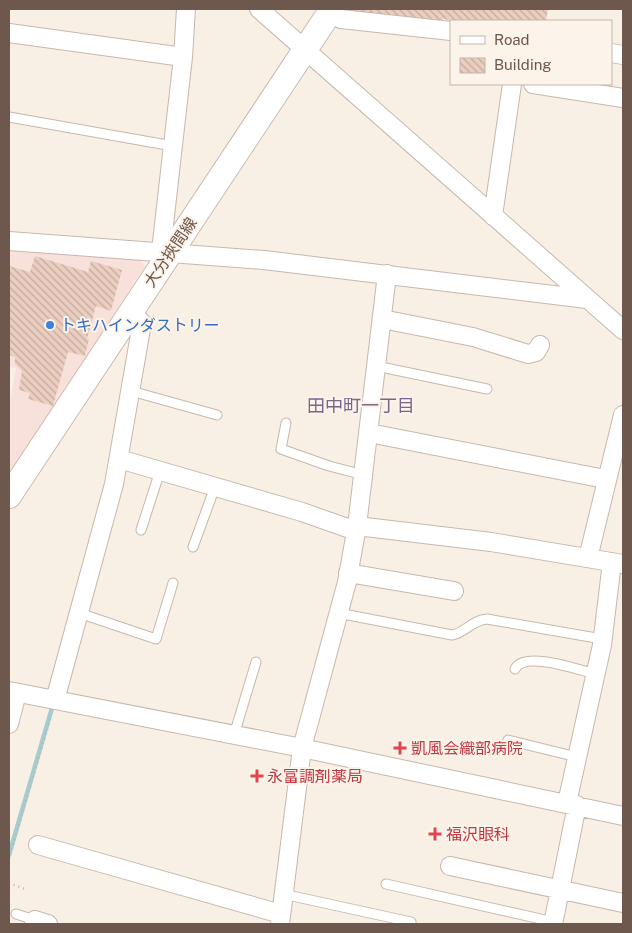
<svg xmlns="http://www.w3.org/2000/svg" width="632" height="933" viewBox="0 0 632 933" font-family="'Public Sans','Noto Sans JP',sans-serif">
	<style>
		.commercial { fill: #f8e1da }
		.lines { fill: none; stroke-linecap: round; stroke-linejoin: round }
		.stream { stroke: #a3cdd0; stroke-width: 4.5 }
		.building { fill: url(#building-back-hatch) }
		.service-casing { stroke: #c8b7ac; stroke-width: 11 }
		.minor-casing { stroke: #c8b7ac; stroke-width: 20 }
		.secondary-casing { stroke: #cdb9ad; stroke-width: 26 }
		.path { stroke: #cfb1a3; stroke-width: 2.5; stroke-dasharray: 1 4; stroke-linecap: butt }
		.service { stroke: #fff; stroke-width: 9 }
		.minor { stroke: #fff; stroke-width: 18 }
		.secondary { stroke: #fff; stroke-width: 24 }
		.shop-dot { fill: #3f7fe0; stroke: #fcf4ea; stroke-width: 2 }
		.health-dot { fill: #e0444e; stroke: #fcf4ea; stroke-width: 2 }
		.labels { text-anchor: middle; stroke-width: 4; stroke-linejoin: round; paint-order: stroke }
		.street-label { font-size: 16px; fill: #6e574d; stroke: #fcf4ea }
		.shop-label { font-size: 16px; fill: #366cbe; stroke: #fcf4ea; text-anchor: start }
		.health-label { font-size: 16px; fill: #be3a42; stroke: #fcf4ea; text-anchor: start }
		.neighbourhood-label { font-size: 18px; fill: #7b668b; stroke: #fcf4ea }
	</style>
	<defs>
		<pattern id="building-back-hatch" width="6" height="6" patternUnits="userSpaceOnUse" patternTransform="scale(1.25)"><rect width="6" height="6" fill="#ebcec0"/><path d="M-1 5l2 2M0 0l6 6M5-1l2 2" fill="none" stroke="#c3aa9e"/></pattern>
	</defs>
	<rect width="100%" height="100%" fill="#f9f0e5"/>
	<!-- commercial -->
	<path class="commercial" d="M9,248l129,10 7,8 -136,209v-66l7,-41 -7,-1z"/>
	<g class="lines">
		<!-- stream -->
		<path class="stream" d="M9,855l43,-147"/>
	</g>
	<!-- building -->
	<path class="building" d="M351,9h197l-2,12h-90l-13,-2 -2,10 -91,-13z
		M35,256l53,16 3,-11 31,9 -11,41 -15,-5 -9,33h2l-4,17 -17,-4 -15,54 -25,-7 2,-6 -11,-3 3,-19 -7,-7v-7l-6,-2v-89l21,6z"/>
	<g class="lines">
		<defs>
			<path id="service" d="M9,117l164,29
				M376,366l111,23
				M131,391l86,24
				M286,423l-5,26 48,17 35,9
				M141,530l19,-59
				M193,547l22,-60
				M79,613l77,26 17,-56
				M338,613l114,22c13,-2 20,-15 35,-16l115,20
				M515,669c9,-19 63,1 81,5
				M234,735l22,-73
				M508,740l69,17
				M386,884l168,38
				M283,894l128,28
				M16,914l19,6"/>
			<path id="minor" d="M259,9l364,321
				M329,13l12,6 110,12
				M9,33l174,24
				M611,53l12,2
				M533,84l90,14
				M493,216l19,-132
				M9,241l255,19 323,39
				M161,251l22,-194 3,-48
				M382,319l91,18 55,17 8,-2 4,-7
				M369,433l231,45
				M119,459l183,53 54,19
				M357,526l134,16 132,22
				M588,558l35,-143
				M348,573l106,18
				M9,691l293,57 321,68
				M55,700l59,-216 28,-161 -11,-12
				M9,724l8,-31
				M567,803l35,-158 10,-83
				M38,845l243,69
				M450,866l173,37
				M34,924l1,-4 13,4
				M280,924l22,-176 45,-166 10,-56 30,-252
				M553,924l24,-119"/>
			<path id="secondary" d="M9,496l323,-487"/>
		</defs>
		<!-- service casing -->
		<use href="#service" class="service-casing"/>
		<!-- minor casing -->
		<use href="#minor" class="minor-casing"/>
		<!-- secondary casing -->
		<use href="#secondary" class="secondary-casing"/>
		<!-- path -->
		<path class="path" d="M9,859l42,-143
			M9,883l16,6"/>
		<!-- service -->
		<use href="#service" class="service"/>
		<!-- minor -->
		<use href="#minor" class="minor"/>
		<!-- secondary -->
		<use href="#secondary" class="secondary"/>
	</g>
	<!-- markers -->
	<circle class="shop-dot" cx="50" cy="325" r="5"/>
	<g class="health-dot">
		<path d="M397.5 740.5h5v5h5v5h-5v5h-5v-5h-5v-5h5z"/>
		<path d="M254.5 768.5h5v5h5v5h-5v5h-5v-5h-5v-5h5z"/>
		<path d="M432.5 826.5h5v5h5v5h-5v5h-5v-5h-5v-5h5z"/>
	</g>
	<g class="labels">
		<!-- street labels -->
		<g class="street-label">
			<text transform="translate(170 252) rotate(-56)" y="6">大分挾間線</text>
		</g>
		<!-- shop labels -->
		<g class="shop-label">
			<text x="60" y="331">トキハインダストリー</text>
		</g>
		<!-- health labels -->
		<g class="health-label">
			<text x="411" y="754">凱風会織部病院</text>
			<text x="267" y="782">永富調剤薬局</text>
			<text x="446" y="840">福沢眼科</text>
		</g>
		<!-- neighbourhood labels -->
		<g class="neighbourhood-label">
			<text x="361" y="412">田中町一丁目</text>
		</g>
	</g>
	<!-- border -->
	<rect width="632" height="933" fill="none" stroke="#6e574d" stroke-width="20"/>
	<!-- legend -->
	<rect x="450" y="20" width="162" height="65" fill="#fcf4ea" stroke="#c3b5ab"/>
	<rect x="460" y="36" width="25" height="8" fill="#ffffff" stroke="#c3b5ab"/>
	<text x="494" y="45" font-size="15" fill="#6e574d">Road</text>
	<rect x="460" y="58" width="25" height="15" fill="url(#building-back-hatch)" stroke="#c3b5ab"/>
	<text x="494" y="70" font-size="15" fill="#6e574d">Building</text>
</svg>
